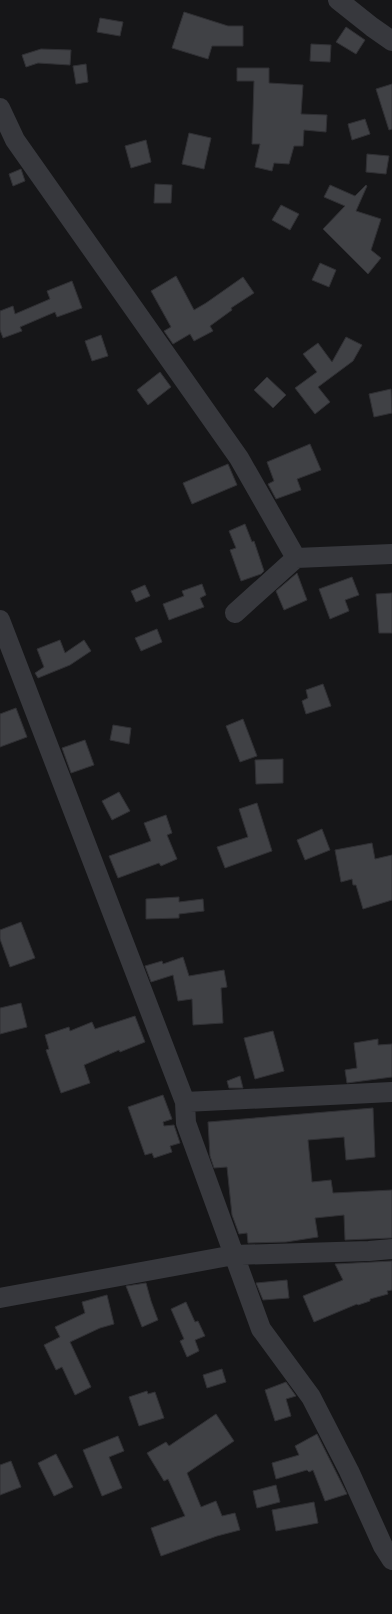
<svg xmlns="http://www.w3.org/2000/svg" width="392" height="1614" viewBox="0 0 392 1614" font-family="'Varela Round',sans-serif">
	<style>
		.building { fill: #404145; stroke: #303034 }
		.lines { fill: none; stroke-linecap: round; stroke-linejoin: round }
		.minor { stroke: #37383d; stroke-width: 20 }
	</style>
	<rect width="100%" height="100%" fill="#161618"/>
	<!-- building -->
	<path class="building" d="M184,12l44,14h15v20h-31l-4,13 -36,-11z
		M100,18l23,4 -3,14 -23,-4z
		M346,27l19,13 -9,14 -20,-12z
		M311,44l20,1 -1,17 -20,-1z
		M41,49l30,1 -1,15 -32,-2 -12,4 -4,-12z
		M86,64l2,18 -12,2 -3,-18z
		M237,68h32v15l34,2 -2,29 26,1 -1,17 -22,-2 -1,16h-9l-5,18 -15,-1 -2,8 -17,-4 5,-23h-8l2,-63h-17z
		M392,84v45l-3,1 -13,-41z
		M365,119l5,15 -18,6 -4,-16z
		M189,133l22,5 -7,31 -22,-5z
		M146,140l5,22 -20,6 -6,-22z
		M367,154l22,2 -3,18 -20,-2z
		M21,169l4,12 -12,5 -4,-12z
		M155,184l17,1 -1,18h-17z
		M330,185l25,11 11,-11 1,1 -11,25 25,8 -10,31 10,8 -13,16 -45,-45 22,-23 -21,-9z
		M281,205l18,9 -9,16 -18,-10z
		M320,263l16,7 -7,17 -17,-7z
		M176,276l18,34 12,-7 37,-26 11,16 -23,15 1,2 -22,16 3,5 -19,10 -4,-7 -17,10 -9,-13 7,-4 -20,-36z
		M72,281l10,27 -25,9 -2,-5 -35,15 2,4 -19,7 -3,-8v-19l13,-5 2,8 35,-15 -3,-8z
		M101,335l7,21 -16,5 -7,-20z
		M346,337l16,8 -9,16 -35,26 12,15 -15,12 -20,-26 22,-16 -14,-18 15,-11 14,19z
		M160,372l11,15 -23,18 -11,-15z
		M267,377l19,18 -13,13 -19,-18z
		M391,389l1,24 -18,4 -5,-23z
		M310,444l11,26 -24,9 4,11 -25,9 -8,-15 6,-3 -7,-19z
		M228,464l9,21 -45,19 -9,-21z
		M245,524l7,18 2,-1 10,30 -3,3 -20,7 -11,-31 6,-2 -7,-17z
		M297,573l10,27 -23,10 -8,-19z
		M352,577l7,18 -14,5 4,11 -19,8 -11,-30z
		M202,584l4,11 -6,3 4,9 -35,13 -6,-16 21,-8 -2,-5z
		M145,585l5,11 -14,6 -5,-11z
		M392,593v40h-13l-3,-39z
		M157,629l5,13 -21,9 -6,-13z
		M60,640l5,13 19,-13 7,11 -21,14 -32,13 -3,-5 9,-6 -7,-18z
		M323,684l8,22 -25,8 -4,-13 6,-3 -2,-8z
		M16,708l11,29 -27,10v-33z
		M243,719l14,37 -17,6 -14,-36z
		M113,725l18,3 -2,16 -19,-4z
		M85,740l9,25 -23,8 -9,-25z
		M283,759v24l-27,1 -1,-24z
		M119,792l11,19 -18,9 -10,-19z
		M257,803l15,48 -47,17 -8,-21 31,-10 -9,-28z
		M166,815l6,18 -5,2 10,24 -16,7 -2,-3 -41,15 -9,-22 42,-15 -7,-18z
		M322,829l8,21 -25,10 -8,-20z
		M372,843l3,16 17,-4v45l-29,9 -7,-24h-3l-1,-6 -11,3 -6,-32z
		M179,897v5l24,-3 1,12 -25,3v4l-33,1v-20z
		M21,922l14,36 -25,9 -10,-28v-9z
		M183,957l6,19 35,-6 3,17 -6,1 2,35 -30,2 -1,-26 -14,2 -5,-26 -22,7 -6,-16 17,-5 1,3z
		M21,1003l6,24 -27,7v-26z
		M135,1016l10,26 -25,10 -1,-2 -35,15 6,18 -29,10 -15,-43 3,-1 -4,-14 24,-8 1,4 22,-9 3,7z
		M273,1031l11,40 -29,8 -11,-41z
		M378,1039v6l14,-1v33l-45,6 -2,-13 12,-2 -3,-25z
		M240,1076l3,12h-14l-2,-7z
		M163,1095l9,24 -9,3 1,4 10,-1 6,18 -10,3 2,6 -18,6 -2,-5 -7,2 -17,-48z
		M373,1108l2,49 -29,3 -2,-23 -36,3 4,42 19,-2 2,13 59,-3v48l-47,2 -1,-25 -29,3 3,19 -32,5 -38,1 -1,-10 -8,1 -7,-19 -5,-48 -13,1 -4,-12 -2,-34z
		M392,1261v29l-5,1 1,3 -18,5v2l-12,4 -1,-1 -43,18 -11,-26 40,-16 -8,-16z
		M287,1280l2,18 -26,2 -7,-17z
		M146,1283l5,18 7,19 -16,7 -16,-41z
		M107,1295l7,29 -14,4 -30,14 21,45 -16,8 -13,-28 -6,3 -12,-25 16,-8 -5,-10 30,-14 -3,-11z
		M186,1302l9,20 3,-1 7,15 -10,4 4,11 -12,6 -7,-16 4,-2 -13,-30z
		M222,1369l4,13 -19,6 -4,-13z
		M286,1382l10,14 -10,3 5,17 -16,5 -10,-31z
		M147,1391l1,3 7,-2 9,26 -25,8 -10,-29z
		M216,1414l18,27 -47,32 14,34 15,-6 6,15 13,-3 5,17 -23,6 -56,20 -10,-28 34,-12 -17,-37 -4,2 -17,-28 19,-11 3,4z
		M317,1434l30,60 -22,7 -12,-31 -4,2 -2,-2 -31,9 -4,-16 27,-8 -4,-9z
		M118,1436l6,15 -15,6 13,31 -20,8 -19,-46z
		M56,1454l17,33 -19,9 -16,-33z
		M11,1461l10,26 -21,8v-30z
		M276,1485l4,17 -23,6 -4,-17z
		M314,1502l4,21 -42,8 -4,-21z"/>
	<g class="lines">
		<!-- minor -->
		<path class="minor" d="M338,0l34,27 20,14
			M0,108l15,32 224,318 57,100
			M235,613l61,-55 96,-4
			M0,620l185,482 1,21 75,206 50,68 38,74 34,75 9,14
			M185,1102l207,-10
			M0,1298l234,-43 135,-4 23,-2"/>
	</g>
</svg>
